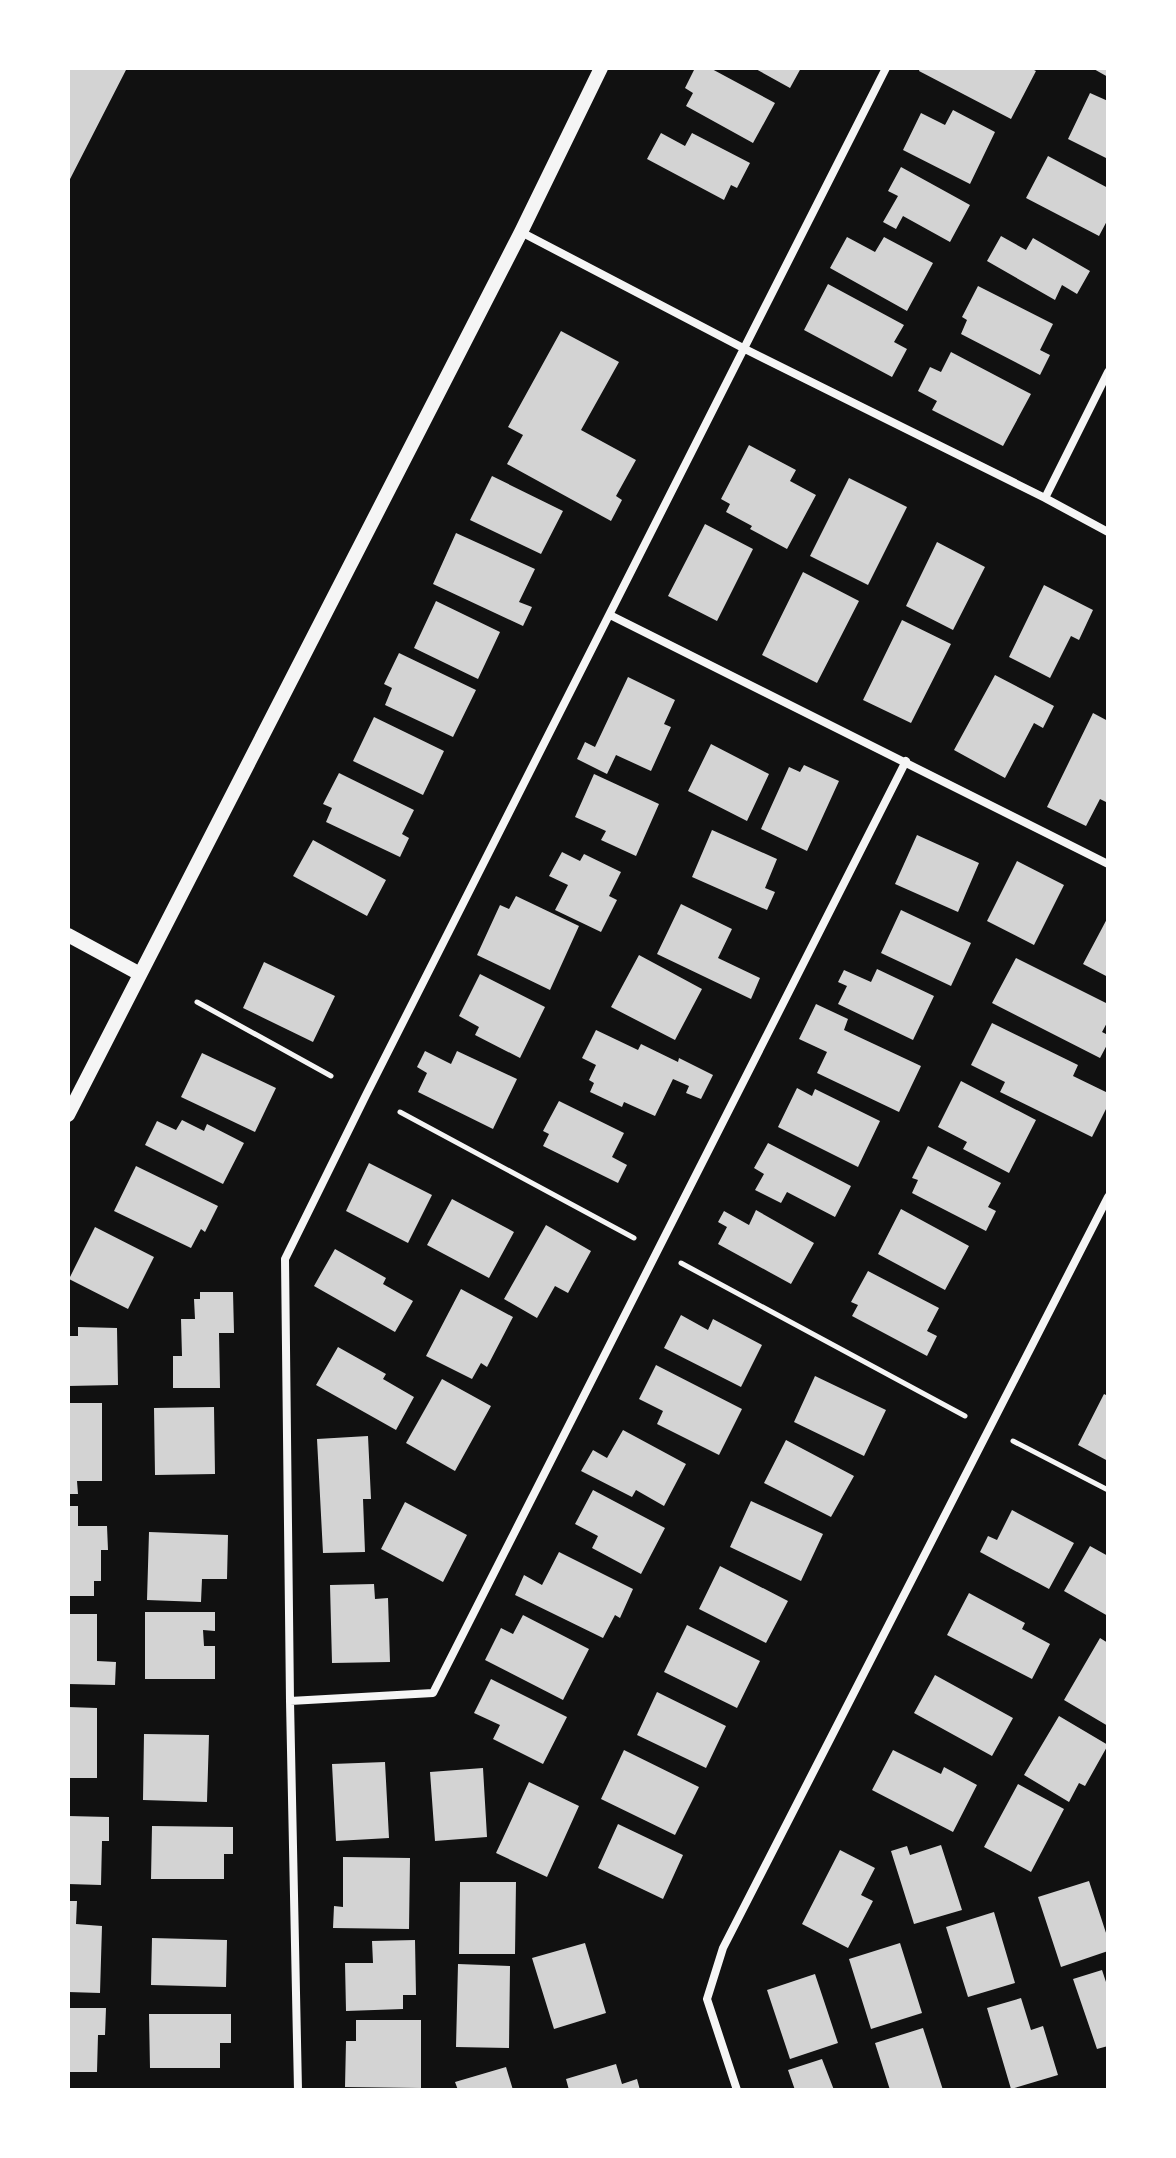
<svg xmlns="http://www.w3.org/2000/svg" width="1176" height="2158" viewBox="0 0 1176 2158" font-family="'Roboto Condensed',sans-serif">
	<style>
		.building { fill: #d3d3d3 }
		.lines { fill: none; stroke-linecap: round; stroke-linejoin: round }
		.path { stroke: #f5f5f5; stroke-width: 5 }
		.minor { stroke: #f5f5f5; stroke-width: 8 }
		.tertiary { stroke: #f5f5f5; stroke-width: 14 }
	</style>
	<rect width="100%" height="100%" fill="#111"/>
	<!-- building -->
	<path class="building" d="M68,68h59l-59,115z
		M695,68h15l65,35 -22,40 -67,-37 7,-13 -8,-5z
		M754,68h47l-11,20z
		M920,68h110l6,3 -25,48 -92,-48z
		M1092,68h16v9z
		M1090,93l18,8v58l-40,-20z
		M953,110l42,22 -25,52 -67,-34 18,-37 24,12z
		M661,133l24,13 7,-13 58,30 -13,25 -6,-3 -7,15 -77,-41z
		M1048,156l60,32v31l-9,17 -73,-38z
		M901,167l69,38 -20,37 -47,-26 -7,13 -13,-7 15,-26 -10,-5z
		M1001,236l25,14 7,-12 57,33 -13,23 -15,-9 -7,15 -68,-39z
		M847,237l28,15 9,-15 49,26 -26,48 -77,-43z
		M828,284l76,41 -10,17 13,7 -15,28 -88,-47z
		M978,286l75,38 -13,26 10,5 -10,20 -79,-41 6,-14 -5,-3z
		M561,331l58,31 -38,68 55,30 -20,36 6,4 -11,21 -104,-57 16,-29 -15,-8z
		M951,352l80,42 -28,52 -71,-36 5,-9 -19,-10 12,-24 11,5z
		M749,445l47,25 -6,11 26,14 -29,54 -37,-20 2,-3 -26,-14 4,-8 -9,-5z
		M492,476l71,35 -22,43 -71,-34z
		M849,478l58,29 -39,78 -58,-29z
		M705,524l48,25 -36,72 -49,-25z
		M456,533l79,36 -16,33 13,5 -9,19 -90,-42z
		M937,542l48,25 -32,63 -47,-24z
		M803,572l56,29 -42,82 -55,-28z
		M1044,585l49,25 -14,30 -8,-4 -21,42 -41,-21z
		M436,601l64,31 -22,47 -64,-31z
		M902,620l49,24 -40,79 -48,-23z
		M399,653l77,37 -23,47 -68,-32 7,-17 -8,-4z
		M995,675l59,31 -11,22 -9,-5 -29,55 -51,-28z
		M628,677l47,23 -11,24 7,3 -20,44 -35,-16 -9,19 -30,-15 8,-17 10,5z
		M1093,713l15,8v82l-8,-4 -14,27 -39,-19z
		M374,717l70,34 -21,44 -70,-34z
		M711,744l58,30 -22,47 -59,-30z
		M804,765l35,16 -32,70 -46,-22 28,-62 11,5z
		M339,773l75,37 -12,24 7,4 -9,19 -74,-35 6,-14 -9,-4z
		M594,774l65,30 -23,52 -35,-16 5,-9 -31,-14z
		M712,830l65,29 -12,29 10,4 -8,18 -75,-33z
		M917,835l62,28 -21,49 -63,-28z
		M313,840l73,40 -19,36 -74,-40z
		M562,852l18,9 4,-7 37,18 -12,24 8,4 -16,32 -46,-22 13,-25 -19,-9z
		M1017,861l47,24 -30,60 -47,-24z
		M516,896l63,30 -29,64 -73,-35 23,-50 9,4z
		M681,904l51,25 -14,29 42,20 -9,21 -94,-45z
		M901,910l70,33 -20,43 -70,-33z
		M1108,917v60l-25,-13z
		M639,955l63,34 -27,51 -64,-33z
		M1016,958l92,46v17l-6,11 6,3v8l-8,15 -108,-55z
		M264,962l71,34 -22,46 -70,-34z
		M877,969l57,27 -21,44 -75,-36 9,-18 -9,-4 6,-12 27,12z
		M480,974l65,33 -25,51 -45,-23 4,-8 -20,-11z
		M816,1004l32,15 -4,11 77,36 -22,46 -82,-39 10,-21 -28,-13z
		M992,1023l86,42 -5,11 35,17v12l-16,32 -92,-45 5,-10 -34,-17z
		M596,1030l42,20 3,-6 37,18 1,-4 34,17 -12,24 -15,-6 3,-7 -16,-7 -18,37 -31,-14 -2,5 -32,-15 4,-9 -5,-3 7,-15 -14,-7z
		M425,1051l26,13 6,-13 60,28 -24,50 -75,-37 9,-19 -10,-6z
		M202,1053l74,35 -21,44 -74,-35z
		M961,1081l75,39 -27,53 -46,-24 4,-7 -29,-15z
		M797,1088l15,8 3,-7 65,32 -22,46 -80,-40z
		M559,1101l65,32 -12,24 15,8 -9,18 -75,-37 6,-12 -6,-3z
		M182,1120l22,11 3,-7 37,19 -21,41 -78,-39 12,-24 19,9z
		M768,1143l83,43 -16,31 -48,-25 -6,11 -26,-13 9,-16 -10,-6z
		M928,1146l73,37 -13,24 8,4 -10,20 -74,-38 6,-13 -6,-2z
		M369,1163l63,32 -24,48 -62,-32z
		M136,1166l82,40 -13,26 -4,-3 -10,19 -77,-37z
		M452,1199l62,33 -25,46 -62,-33z
		M901,1209l68,37 -24,44 -67,-36z
		M756,1210l58,33 -23,41 -73,-40 9,-17 -9,-5 6,-11 25,14z
		M546,1225l45,26 -23,42 -13,-7 -18,32 -33,-19z
		M95,1227l59,30 -26,52 -59,-30z
		M335,1249l51,29 -3,6 30,17 -18,31 -81,-46z
		M868,1271l71,37 -12,23 10,5 -10,20 -75,-40 6,-11 -7,-3z
		M461,1289l52,28 -26,50 -6,-4 -9,16 -46,-23z
		M200,1292h33l1,41h-15l1,55h-47v-32h9l-1,-37h14l-1,-20h6z
		M681,1315l27,15 5,-11 49,26 -21,42 -77,-39z
		M78,1327l39,1 1,57 -50,1v-50h10z
		M338,1347l48,27 -3,5 31,18 -18,33 -80,-45z
		M656,1365l86,44 -23,46 -62,-31 6,-13 -24,-12z
		M815,1376l71,34 -22,46 -70,-34z
		M442,1379l49,27 -36,65 -49,-28z
		M1104,1394l4,2v65l-30,-16z
		M68,1403h34v78h-25l1,13h-10z
		M214,1407l1,67 -60,1 -1,-67z
		M623,1430l63,34 -22,42 -28,-16 -4,7 -51,-26 12,-21 14,8z
		M368,1436l3,63h-8l2,53 -42,1 -6,-114z
		M786,1440l68,36 -23,41 -67,-34z
		M593,1490l72,38 -24,46 -49,-26 6,-12 -23,-12z
		M751,1501l72,33 -22,47 -71,-34z
		M405,1502l62,33 -24,47 -62,-33z
		M68,1506h10v20h29l1,24h-7v31h-7v15h-26z
		M1012,1510l62,33 -25,46 -69,-37 8,-16 9,4z
		M149,1532l79,3 -1,44h-25l-1,23 -54,-2z
		M1090,1546l18,10v60l-44,-25z
		M559,1552l74,37 -13,29 -5,-3 -12,23 -88,-43 9,-20 18,10z
		M720,1566l68,35 -22,42 -67,-34z
		M374,1584l1,15 13,-1 2,64 -58,1 -2,-78z
		M969,1593l56,30 -3,6 28,15 -18,35 -85,-44z
		M145,1612h70v19l-12,-1 1,16h11v33h-70z
		M68,1614h29v47l19,1 -1,23 -47,-1z
		M523,1615l66,34 -26,51 -78,-40 16,-32 12,6z
		M687,1625l73,36 -23,47 -73,-36z
		M1100,1638l8,5v83l-44,-26z
		M935,1675l78,43 -21,38 -78,-43z
		M491,1679l76,38 -24,47 -50,-25 7,-14 -26,-12z
		M657,1692l69,34 -20,42 -69,-33z
		M68,1707l29,1v70h-29z
		M1059,1716l49,29 -23,41 -6,-3 -10,19 -45,-27z
		M144,1734l65,1 -2,67 -64,-2z
		M624,1750l75,37 -24,48 -74,-36z
		M893,1750l48,24 3,-7 33,18 -24,47 -81,-42z
		M385,1762l4,76 -53,3 -4,-77z
		M483,1768l4,69 -52,4 -5,-69z
		M529,1782l50,24 -32,71 -51,-24z
		M1018,1784l46,25 -33,63 -47,-25z
		M68,1816l41,1v24h-7l-1,44 -33,-1z
		M618,1824l65,31 -20,44 -65,-31z
		M152,1826l81,1v27h-9v25h-73z
		M941,1845l21,65 -48,14 -23,-73 16,-5 3,9z
		M840,1850l35,18 -14,27 12,6 -25,47 -46,-24z
		M343,1857l67,1 -1,71 -76,-1 1,-22 9,1z
		M1089,1881l19,58v12l-47,16 -23,-70z
		M460,1882h56l-1,72h-56z
		M68,1901h9l-1,23 26,2 -2,67 -32,-1z
		M994,1912l21,71 -47,14 -22,-70z
		M152,1938l75,2 -1,47 -75,-2z
		M415,1940l1,55h-13v14l-57,2 -1,-48h28l-1,-22z
		M585,1943l21,70 -52,16 -22,-71z
		M900,1943l22,70 -51,16 -22,-70z
		M458,1964l52,2 -1,82 -53,-1z
		M1102,1970l6,18v58l-11,3 -24,-70z
		M815,1974l23,69 -48,16 -23,-69z
		M1021,1998l10,32 12,-4 15,49 -47,14 -24,-81z
		M68,2008h38l-1,27h-7l-1,37h-29z
		M149,2014h82v29h-11v25h-70z
		M356,2020h65v68l-76,-1 1,-46h10z
		M923,2028l20,62h-53l-15,-47z
		M822,2059l12,31h-39l-7,-20z
		M616,2064l6,20 15,-5 3,11h-71l-3,-11z
		M506,2067l7,23h-55l-3,-8z"/>
	<g class="lines">
		<!-- path -->
		<path class="path" d="M197,1002l134,74
			M400,1112l234,126
			M681,1263l284,153
			M1013,1441l95,49"/>
		<!-- minor -->
		<path class="minor" d="M521,232l224,117 300,149 63,34
			M1045,498l63,-126
			M610,615l498,249
			M290,1701l143,-8 473,-932
			M298,2090l-8,-389 -5,-442 81,-164 520,-1027
			M737,2090l-30,-91 16,-51 385,-751"/>
		<!-- tertiary -->
		<path class="tertiary" d="M68,935l72,39
			M68,1115l453,-883 80,-164"/>
	</g>
	<!-- border -->
	<rect width="1176" height="2158" fill="none" stroke="#ffffff" stroke-width="140"/>
</svg>
